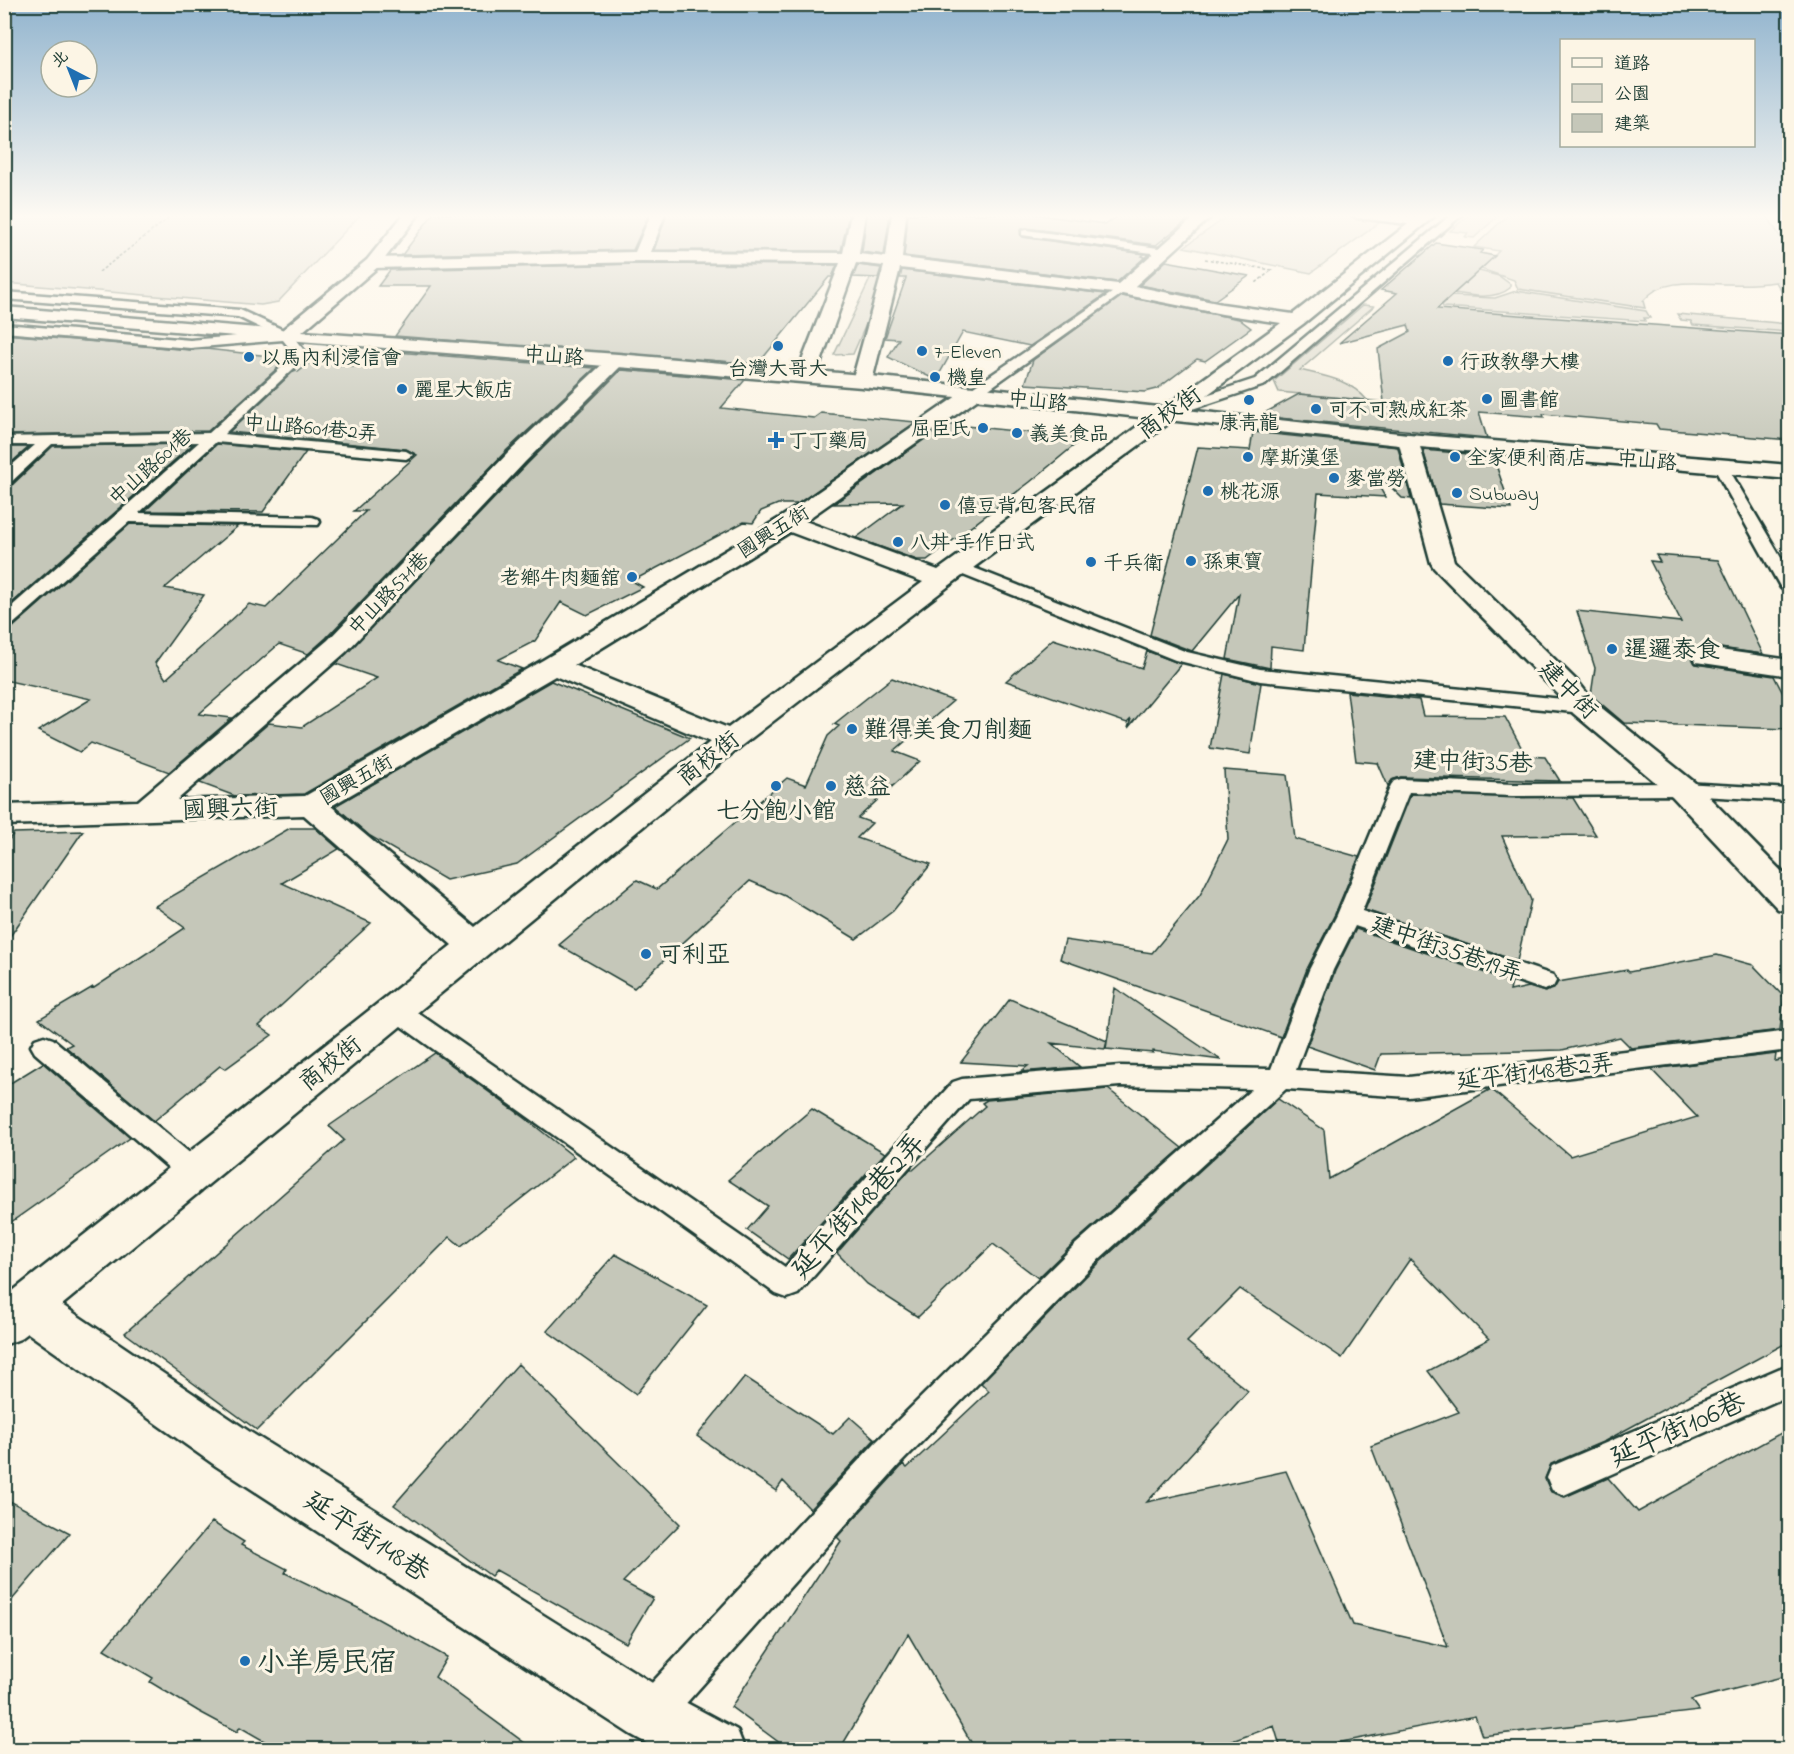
<svg xmlns="http://www.w3.org/2000/svg" width="1794" height="1754" viewBox="0 0 1794 1754" font-family="'Indie Flower','LXGW WenKai TC',sans-serif">
	<style>
		.green { fill: #dcdacc; stroke: #7e8c80; stroke-width: 1.5 }
		.building { fill: #c5c7b9; stroke: #1f3d34; stroke-width: 1.5; fill-rule: evenodd }
		.lines { fill: none; stroke-linecap: round; stroke-linejoin: round }
		.service-casing { stroke: #1f3d34; stroke-width: 5 }
		.minor-casing { stroke: #1f3d34; stroke-width: 5 }
		.tertiary-casing { stroke: #1f3d34; stroke-width: 5 }
		.path { stroke: #1f3d34; stroke-width: 1.5; stroke-dasharray: 3 2; stroke-linecap: butt }
		.service { fill: #fcf5e5; fill-rule: evenodd }
		.minor { fill: #fcf5e5; fill-rule: evenodd }
		.tertiary { fill: #fcf5e5; fill-rule: evenodd }
		.poi-dot { fill: #1f6fb2; stroke: #fcf5e5; stroke-width: 2 }
		.labels { text-anchor: middle; stroke-width: 6; stroke-linejoin: round; paint-order: stroke }
		.far-poi-label { font-size: 20px; fill: #1f3d34; stroke: #fcf5e5; text-anchor: start }
		.far-street-label { font-size: 20px; fill: #1f3d34; stroke: #fcf5e5 }
		.street-label { font-size: 24px; fill: #1f3d34; stroke: #fcf5e5 }
		.poi-label { font-size: 24px; fill: #1f3d34; stroke: #fcf5e5; text-anchor: start }
		.near-street-label { font-size: 28px; fill: #1f3d34; stroke: #fcf5e5 }
		.near-poi-label { font-size: 28px; fill: #1f3d34; stroke: #fcf5e5; text-anchor: start }
	</style>
	<rect width="100%" height="100%" fill="#fcf5e5"/>
	<filter id="ink" filterUnits="userSpaceOnUse"><feTurbulence type="fractalNoise" baseFrequency=".0167" numOctaves="2"/><feDisplacementMap in="SourceGraphic" scale="12" xChannelSelector="R" yChannelSelector="G"/><feConvolveMatrix kernelMatrix="1 2 1 2 8 2 1 2 1" color-interpolation-filters="sRGB"/></filter>
	<g filter="url(#ink)">
		<!-- green -->
		<path class="green" d="M4,214h357l-83,88 -17,3 -256,-22z
			M1231,214h91l61,6 -72,53 -127,-26z
			M1470,214h30l-26,24 -9,-1 3,-4 -18,-2z
			M1509,214h257l23,37v53l-13,-22c-16,2 -31,3 -47,2 -28,0 -66,-8 -86,17l2,7 -127,-19 -4,-9 -33,-11 18,-18 -25,-4z
			M1479,271l20,5 11,8v4c-14,12 -39,8 -56,5z
			M887,276l-34,78 -19,1 37,-78z
			M1516,291l130,20 4,7h-6l1,3 -202,-14 -1,-2 10,-9 43,2z
			M1363,305l11,1 -74,64c25,6 49,9 67,30l-88,-8 -5,-11z
			M1677,314l112,10v8l-96,-7 -2,-4 -10,-1z"/>
		<!-- building -->
		<path class="building" d="M433,214h216l-16,36 -231,5z
			M667,214h182l-8,37 -187,-1z
			M867,214h23l-6,41 -22,-3z
			M908,214h124l73,10 18,-10h72l-39,31 -130,-17 -6,2 2,7 123,17 -3,2 3,1 -28,25 -213,-26z
			M1436,243l47,7 -3,3 15,3 -58,53 353,26v105l-131,-11 -3,-5 -113,-10 1,3 -65,-5 8,26 -228,-22 40,-22 85,8 -6,-53 32,-17 -2,-7 -69,18 58,-50 -16,-3z
			M1166,261l83,15 -34,24 -75,-15z
			M641,264l196,1 -5,12h-3l-71,87 -363,-28 36,-50h-53l12,-16z
			M858,265l23,3 -3,10 -25,-1z
			M902,270l204,24 -76,52 -67,-14 -27,48 -48,-23 11,-18 -14,-1 21,-60h-6z
			M1122,296l117,23 12,9 -46,33 -8,-2 -40,30 -12,3 -120,-8 8,-24z
			M4,334l186,16 16,-1 64,7 13,7 -75,68 -204,4z
			M384,351l211,17 -88,82 -181,188 -18,16 -29,-10 -80,70 33,4 -63,54 -78,-29 -11,9 -42,-21 53,-32 -87,-19v-50l7,-1 119,-105 108,2 -73,62 39,7 -49,68 11,16 83,-75 17,4 100,-97h-12l63,-56 -11,-6 -177,-17 66,-62 3,2 13,-10 51,5z
			M621,370l124,10 -24,28 93,10 7,-5 95,9 -119,82h-19l-17,7 -8,12 -9,-1 -112,59 11,6 -56,28 -26,-13 -26,39 -37,19 24,9 -218,125 -69,2 -35,-13 69,-60 33,4 75,-49 -41,-14 191,-200z
			M946,424l137,14 -53,44 -103,78h-10l-61,-22 47,-35 -69,1z
			M1253,432l145,15 13,52 -9,-1 -21,-21 -5,4 9,16 -67,-4 -14,157 -33,-4 -1,22 -43,-9 12,-65 -47,57 -42,-16 48,-188 52,3z
			M193,444l-189,166v-123l7,-1 42,-40z
			M217,444l89,8 -43,60 -118,-1z
			M4,447h25l-25,22z
			M1423,450l70,6 18,53 -72,-5z
			M1656,555l62,5 45,94 -57,-8 -12,3 -3,8 5,7 78,12 16,31v22l-166,-6 -33,-28 4,-27 -18,-57 104,11 -31,-61 10,1z
			M1053,639l89,29 5,-17 34,13 -53,64 3,-9 -4,4 -121,-42z
			M1224,674l37,9 -11,71 -40,-6z
			M892,678l61,23 -59,50 26,10 -62,57 14,5 -15,15 74,26 -38,47 -37,28 -71,-43 -35,-15 -116,107 -75,-43 78,-65 20,9 130,-111 19,7 22,-49 11,-10 -5,-2z
			M551,681l139,57 -173,126 -71,16 -76,-44 -35,-30z
			M1347,692l72,8 4,16 82,1 21,39 19,1 15,24 -159,-4 -9,3 -4,6 -10,-23 -22,-2z
			M1224,770l63,5 8,64 64,18 -24,57 -28,55 -26,68 -221,-78 5,-19 87,13 48,-58 28,-56z
			M1411,794l162,4 23,37 -94,1 29,64 -14,61 -152,-51z
			M290,828h25l24,21 -57,34 89,40 -112,103 13,9 -47,34 -5,-3 -66,55 -88,-74 6,-3 -33,-25 54,-32 1,1 91,-60 -30,-22z
			M83,831l-79,114v-99l10,-13z
			M1356,929l156,53 -2,9 19,-4 16,5 9,-3 4,-7 69,-12 2,2 88,-17 36,10 31,32 -4,33 -149,18 -11,-11 -58,13 -181,4 -6,16 -68,-24 28,-75z
			M1115,988l106,72 -68,-9v2l-47,-4z
			M1010,999l97,42 -2,8 -54,-6 29,24 -60,5 8,-6 -67,-4z
			M435,1053l90,65 49,39 -113,89 -11,-9 -193,193 -132,-97 219,-193 -15,-14z
			M1776,1054l-1,7 15,-3v283l-185,100 -54,23 -6,15 6,13 14,5 43,-19 30,34 152,-84v247l-99,25 8,11 -217,25 -7,-20 -169,33h-25l-7,-23 -64,23h-235l-67,-115 -68,115h-52l-57,-42 110,-166 -4,-4 64,-70 2,-3 4,4 82,-77 -8,-8 117,-119 180,-165 46,31 5,49 162,-90 79,67 127,-39 -46,-48zM1410,1259l79,80 -61,32 31,41 -88,34 77,201 -95,-22 -67,-154 -139,31 101,-111 -61,-49 53,-53 102,69z
			M43,1063l87,75 -126,89v-140z
			M1108,1089l74,59 -107,94 -37,36 -45,-34 -75,73 -51,-33 -30,-31 74,-85 2,2 72,-64 -3,-3 5,-3z
			M812,1109l73,44 -97,106 -41,-29 21,-24 -40,-26z
			M615,1254l92,51 -71,89 -89,-63z
			M518,1364l162,160 -57,58 30,16 -27,45 -130,-73 -5,6 -97,-71z
			M745,1377l88,57 17,-17 25,22 -65,70 -27,-28 -7,10 -79,-55z
			M4,1498l66,35 -66,76z
			M212,1522l32,20 -3,3 46,24 -2,4 73,35 89,49 -12,20 98,72h-255l-38,-22 -3,5 -39,-21 -48,-29 3,-4 -49,-29z"/>
		<g class="lines">
			<defs>
				<path id="service" d="M1452,214h11l-198,171 -91,30h-10l-2,-3 2,-3 91,-30z
					M1026,230l140,19 5,3 -5,3 -144,-20v-4z
					M1122,286l6,3 -2,2 -147,105h-10l-2,-3 2,-3z
					M4,292l236,18 50,23 18,22 -84,79 182,17 7,4 -7,4 -190,-17 -77,71 173,4 6,2 2,3 -2,3 -189,-3 -119,105 -6,1v-15l195,-171 -147,2 -43,40 -5,1v-13l31,-27h-31v-8l205,-4 86,-78 -12,-15 -93,8 -186,-16v-8l186,16 81,-7 -33,-16 -234,-18z
					M1720,462l7,4 63,107v20l-9,-5 -68,-122z
					M959,562l228,90 73,17 323,32 7,2 3,4 -3,4 -7,2 -323,-32 -85,-21 -222,-89 -2,-4z
					M1401,779l111,5 171,-1 107,6v12l-107,-6 -171,1 -103,-4 -47,119 191,64 3,6 -3,6 -9,3 -189,-64 -22,44 -37,100 113,7 381,-46v19l-381,47 -123,-8 -190,173 -197,203 -235,263 -14,5 -14,-5 -5,-14 5,-14 239,-257 201,-199 176,-155 -132,-3 -151,13 -171,195 -11,4 -11,-4 -389,-278 -4,-6 4,-6 9,-3 9,3 380,263 168,-185 9,-3 158,-13 151,3 38,-99 28,-55 54,-130 3,-4z
					M44,1036l9,3 151,126 4,8 -4,8 -10,3 -10,-3 -149,-128 -4,-7 4,-7z
					M1790,1364v31l-226,100 -12,-5 -5,-12 5,-12z"/>
				<path id="minor" d="M651,214h14l-14,38 192,1 8,-39h14l-6,40 27,3 6,-43h14l-4,44 216,26 80,-70h16l-79,72 87,18 71,10 115,-90 -50,-6 -7,-4 67,2 3,-2h16l-134,110 -353,261 -209,161 -679,559 188,127 420,262 67,36 8,20h-86l-29,-16 -414,-268 -188,-133 -8,6 -16,6v-47l448,-353 -148,-130 -300,10v-20l134,-4 190,-161 181,-188 102,-96h14l2,4 -102,102 -179,190 -169,148 128,-4 238,-136 237,-142 187,-129h14l3,4 -3,4 -176,124 133,49 343,-247 -59,-9 -100,-20 -222,-26 -28,113 -3,4h-14l-3,-4 32,-115 -28,-3 -40,113 -3,4h-14l-3,-4 44,-113 -199,-1 -268,6 -8,-5 8,-5 262,-6zM790,532l133,50 -195,146 -154,-63zM555,676l155,66 -235,185 -144,-121z
					M1408,434l7,2 3,4 36,121 125,122 14,18 101,81 96,98v32l-12,-3 -106,-113 -99,-83 -14,-18 -125,-127 -3,-5 -33,-123 3,-4z
					M1706,648l84,12v16l-94,-14 -3,-6 3,-6z"/>
				<path id="tertiary" d="M404,214h15l-40,52 -77,66 316,22 244,21 546,59 382,31v14l-382,-33 -546,-59 -858,-70v-10l278,23 85,-70z"/>
			</defs>
			<!-- service casing -->
			<use href="#service" class="service-casing"/>
			<!-- minor casing -->
			<use href="#minor" class="minor-casing"/>
			<!-- tertiary casing -->
			<use href="#tertiary" class="tertiary-casing"/>
			<!-- path -->
			<path class="path" d="M1205,259l67,11 -16,13
				M99,272l75,-58"/>
			<!-- service -->
			<use href="#service" class="service"/>
			<!-- minor -->
			<use href="#minor" class="minor"/>
			<!-- tertiary -->
			<use href="#tertiary" class="tertiary"/>
		</g>
	</g>
	<!-- sky -->
	<linearGradient id="sky" x2="0" y2="1"><stop stop-color="#91b4ce"/><stop offset="0.47" stop-color="#fefaf3"/><stop offset="1" stop-color="#fefaf3" stop-opacity="0"/></linearGradient>
	<rect width="1794" height="460" fill="url(#sky)"/>
	<!-- markers -->
	<g class="poi-dot">
		<circle cx="778" cy="346" r="6"/>
		<circle cx="922" cy="351" r="6"/>
		<circle cx="249" cy="357" r="6"/>
		<circle cx="1448" cy="361" r="6"/>
		<circle cx="935" cy="377" r="6"/>
		<circle cx="402" cy="389" r="6"/>
		<circle cx="1487" cy="399" r="6"/>
		<circle cx="1249" cy="400" r="6"/>
		<circle cx="1316" cy="409" r="6"/>
		<circle cx="983" cy="428" r="6"/>
		<circle cx="1017" cy="433" r="6"/>
		<path d="M773 431h6v6h6v6h-6v6h-6v-6h-6v-6h6z"/>
		<circle cx="1248" cy="457" r="6"/>
		<circle cx="1455" cy="457" r="6"/>
		<circle cx="1334" cy="478" r="6"/>
		<circle cx="1208" cy="491" r="6"/>
		<circle cx="1457" cy="493" r="6"/>
		<circle cx="945" cy="505" r="6"/>
		<circle cx="898" cy="542" r="6"/>
		<circle cx="1191" cy="561" r="6"/>
		<circle cx="1091" cy="562" r="6"/>
		<circle cx="632" cy="577" r="6"/>
		<circle cx="1612" cy="649" r="6"/>
		<circle cx="852" cy="729" r="6"/>
		<circle cx="776" cy="786" r="6"/>
		<circle cx="831" cy="786" r="6"/>
		<circle cx="646" cy="954" r="6"/>
		<circle cx="245" cy="1661" r="6"/>
	</g>
	<g class="labels">
		<!-- far-poi labels -->
		<g class="far-poi-label">
			<text x="934" y="358">7-Eleven</text>
			<text x="261" y="364">以馬內利浸信會</text>
			<text x="1460" y="368">行政教學大樓</text>
			<text x="778" y="375" text-anchor="middle">台灣大哥大</text>
			<text x="947" y="384">機皇</text>
			<text x="414" y="396">麗星大飯店</text>
			<text x="1499" y="406">圖書館</text>
			<text x="1328" y="416">可不可熟成紅茶</text>
			<text x="1249" y="429" text-anchor="middle">康青龍</text>
			<text x="971" y="435" text-anchor="end">屈臣氏</text>
			<text x="1029" y="440">義美食品</text>
			<text x="788" y="447">丁丁藥局</text>
			<text x="1260" y="464">摩斯漢堡</text>
			<text x="1467" y="464">全家便利商店</text>
			<text x="1346" y="485">麥當勞</text>
			<text x="1220" y="498">桃花源</text>
			<text x="1469" y="500">Subway</text>
			<text x="957" y="512">僖豆背包客民宿</text>
			<text x="910" y="549">八丼 手作日式</text>
			<text x="1203" y="568">孫東寶</text>
			<text x="1103" y="569">千兵衛</text>
			<text x="620" y="584" text-anchor="end">老鄉牛肉麵舘</text>
		</g>
		<!-- far-street labels -->
		<g class="far-street-label">
			<text transform="translate(554 355) rotate(4)" y="7">中山路</text>
			<text transform="translate(1038 400) rotate(6)" y="7">中山路</text>
			<text transform="translate(311 427) rotate(5)" y="7">中山路601巷2弄</text>
			<text transform="translate(1647 460) rotate(5)" y="7">中山路</text>
			<text transform="translate(150 466) rotate(-42)" y="7">中山路601巷</text>
			<text transform="translate(773 531) rotate(-32)" y="7">國興五街</text>
			<text transform="translate(388 593) rotate(-46)" y="7">中山路571巷</text>
			<text transform="translate(356 779) rotate(-30)" y="7">國興五街</text>
		</g>
		<!-- street labels -->
		<g class="street-label">
			<text transform="translate(1169 412) rotate(-36)" y="8">商校街</text>
			<text transform="translate(1569 689) rotate(45)" y="8">建中街</text>
			<text transform="translate(708 758) rotate(-39)" y="8">商校街</text>
			<text transform="translate(1473 761) rotate(2)" y="8">建中街35巷</text>
			<text transform="translate(230 808) rotate(-2)" y="8">國興六街</text>
			<text transform="translate(1447 948) rotate(19)" y="8">建中街35巷19弄</text>
			<text transform="translate(330 1063) rotate(-39)" y="8">商校街</text>
			<text transform="translate(1535 1071) rotate(-7)" y="8">延平街148巷2弄</text>
		</g>
		<!-- poi labels -->
		<g class="poi-label">
			<text x="1624" y="657">暹邏泰食</text>
			<text x="864" y="737">難得美食刀削麵</text>
			<text x="843" y="794">慈益</text>
			<text x="776" y="818" text-anchor="middle">七分飽小館</text>
			<text x="658" y="962">可利亞</text>
		</g>
		<!-- near-street labels -->
		<g class="near-street-label">
			<text transform="translate(857 1205) rotate(-48)" y="10">延平街148巷2弄</text>
			<text transform="translate(1677 1428) rotate(-24)" y="10">延平街106巷</text>
			<text transform="translate(368 1535) rotate(33)" y="10">延平街148巷</text>
		</g>
		<!-- near-poi labels -->
		<g class="near-poi-label">
			<text x="257" y="1671">小羊房民宿</text>
		</g>
	</g>
	<!-- margin -->
	<rect width="1794" height="1754" fill="none" stroke="#fcf5e5" stroke-width="24"/>
	<rect x="12" y="12" width="1770" height="1730" fill="none" stroke="#1f3d34" stroke-width="2" filter="url(#ink)"/>
	<!-- legend -->
	<rect x="1560" y="39" width="195" height="108" fill="#fcf5e5" stroke="#a4ab9e" stroke-width="1.5"/>
	<rect x="1572" y="58" width="30" height="9" fill="#fcf5e5" stroke="#a4ab9e" stroke-width="1.5"/>
	<text x="1614" y="69" font-size="18" fill="#1f3d34">道路</text>
	<rect x="1572" y="84" width="30" height="18" fill="#dcdacc" stroke="#a4ab9e" stroke-width="1.5"/>
	<text x="1614" y="99" font-size="18" fill="#1f3d34">公園</text>
	<rect x="1572" y="114" width="30" height="18" fill="#c5c7b9" stroke="#a4ab9e" stroke-width="1.5"/>
	<text x="1614" y="129" font-size="18" fill="#1f3d34">建築</text>
	<!-- north arrow -->
	<g transform="translate(69 69) rotate(318)"><circle r="28" fill="#fcf5e5" stroke="#a4ab9e" stroke-width="1.5"/>
	<path d="M0-4.5L10 22L0 15L-10 22Z" fill="#1f6fb2"/>
	<text y="-9" font-size="16" font-weight="bold" text-anchor="middle" fill="#1f3d34">北</text>
	</g>
</svg>
